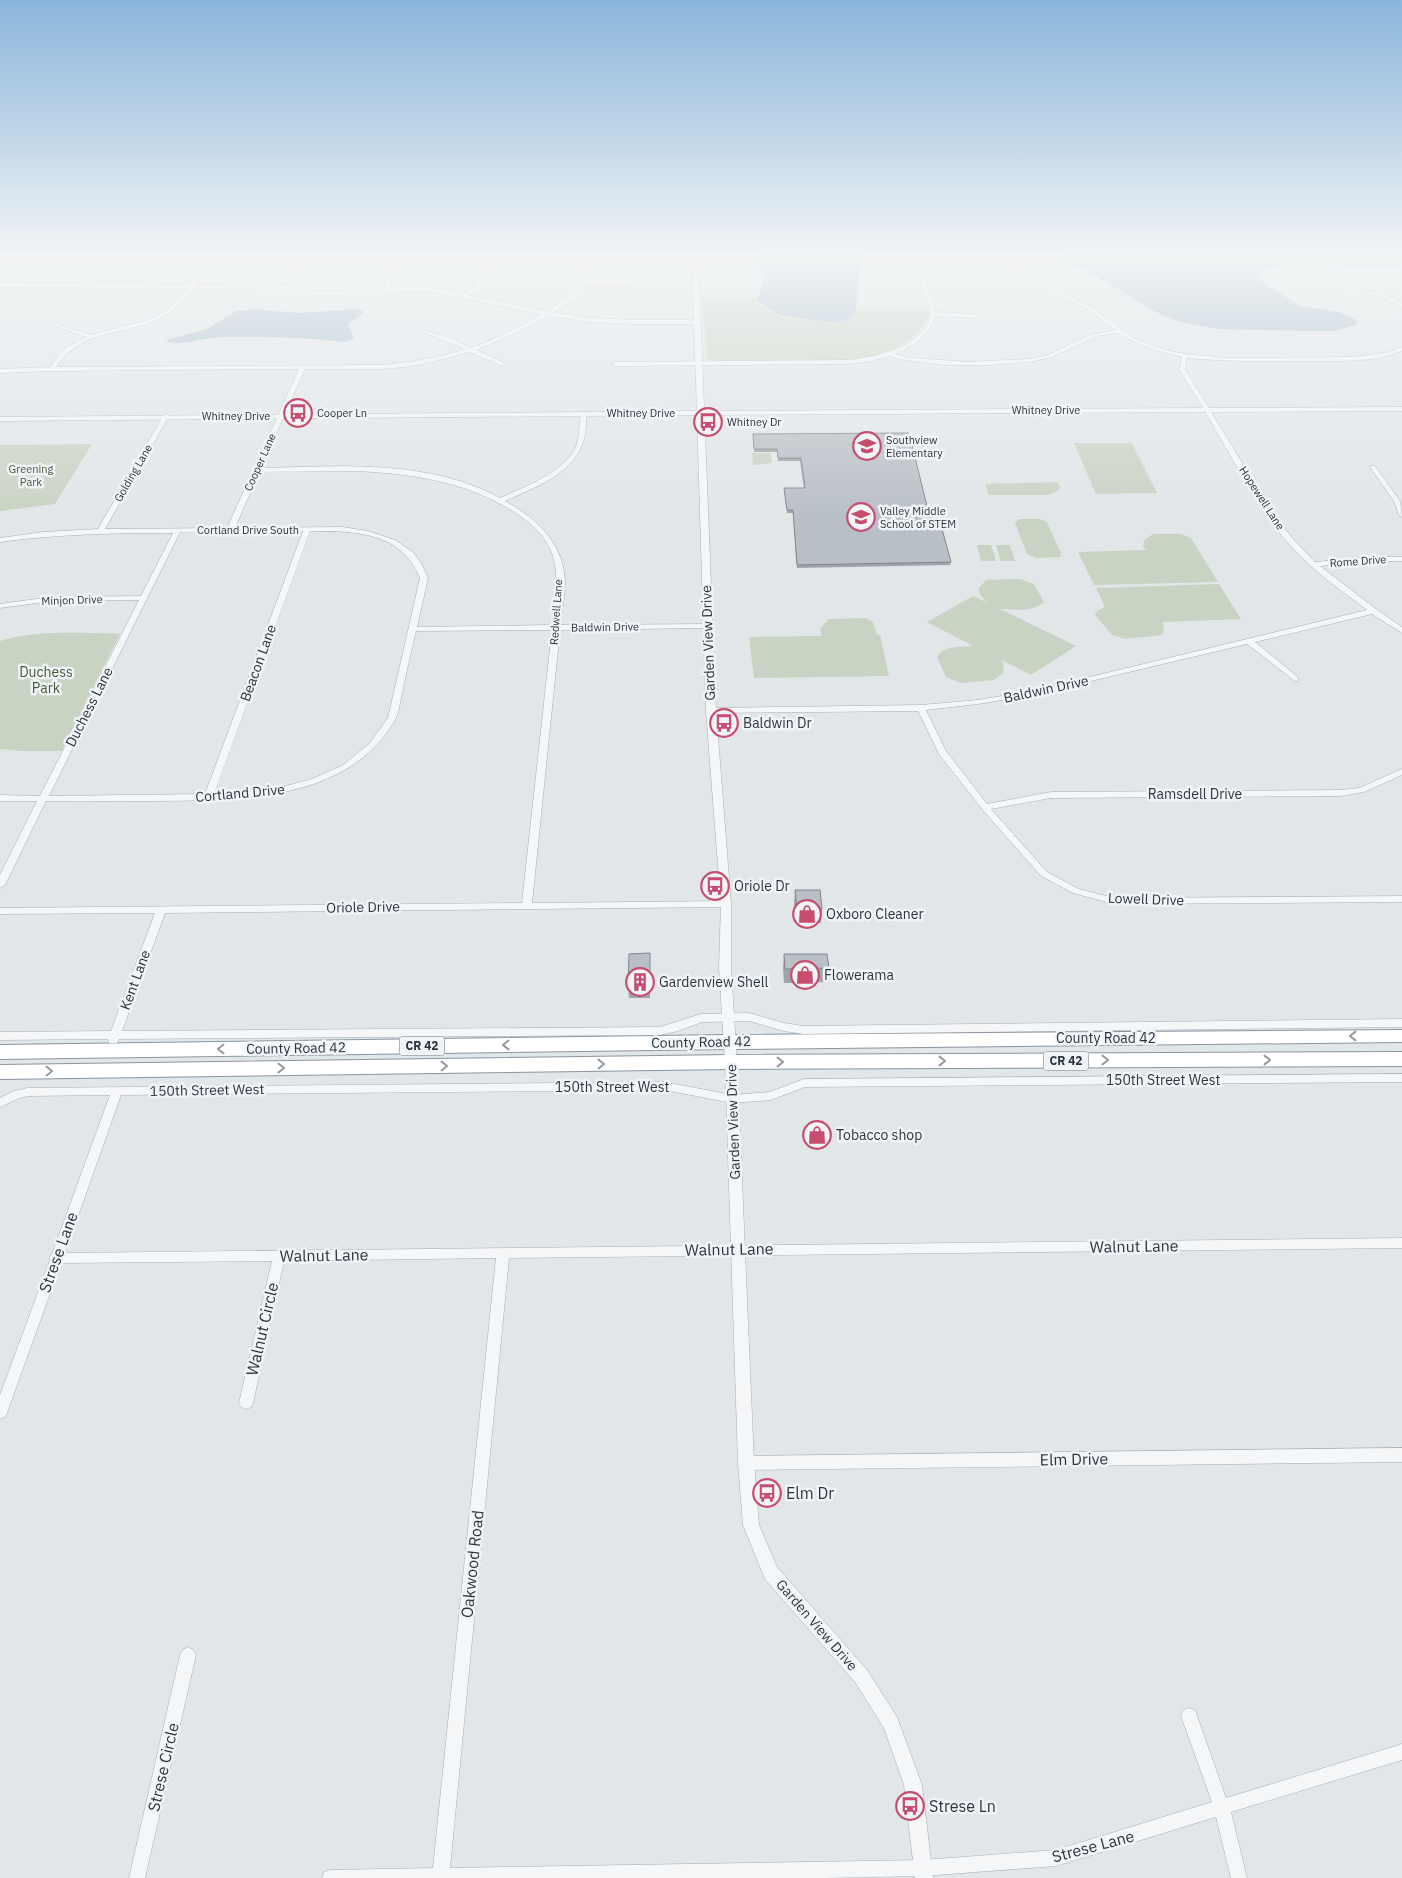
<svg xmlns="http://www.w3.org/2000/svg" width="1402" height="1878" viewBox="0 0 1402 1878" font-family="'IBM Plex Sans',sans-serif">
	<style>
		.green { fill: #c9d3c3 }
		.water { fill: #9eb7c7 }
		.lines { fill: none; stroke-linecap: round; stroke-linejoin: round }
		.minor-casing { stroke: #a7adb3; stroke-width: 1 }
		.tertiary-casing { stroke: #a7adb3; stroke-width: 1 }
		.trunk-casing { stroke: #8a959f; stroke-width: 2 }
		.minor { fill: #f4f6f8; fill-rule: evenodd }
		.tertiary { fill: #f4f6f8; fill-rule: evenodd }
		.trunk { fill: #fff; fill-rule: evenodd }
		.wall { fill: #9fa4aa }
		.building { fill: #b9bfc6; stroke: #82868b }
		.oneway { stroke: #959aa0 }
		.labels { text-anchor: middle; stroke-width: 5; stroke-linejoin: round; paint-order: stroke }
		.far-street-label { font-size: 11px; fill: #2b3540; stroke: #f1f4f7 }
		.far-poi-label { font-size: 11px; fill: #2b3540; stroke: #f1f4f7; text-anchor: start }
		.far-park-label { font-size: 11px; fill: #445b39; stroke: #f1f4f7 }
		.shield { fill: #f1f4f7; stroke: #666e77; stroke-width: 1 }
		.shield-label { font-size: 12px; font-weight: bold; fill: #2b3540 }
		.street-label { font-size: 14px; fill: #2b3540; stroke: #f1f4f7 }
		.park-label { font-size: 14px; fill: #445b39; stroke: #f1f4f7 }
		.poi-label { font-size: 14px; fill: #2b3540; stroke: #f1f4f7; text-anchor: start }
		.near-street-label { font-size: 16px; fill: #2b3540; stroke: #f1f4f7 }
		.near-poi-label { font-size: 16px; fill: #2b3540; stroke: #f1f4f7; text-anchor: start }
	</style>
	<rect width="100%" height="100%" fill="#e1e6e9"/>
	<!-- green -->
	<path class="green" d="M758,297l-2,5 20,13 12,3 50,5 18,-8 1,-7 71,1c1,11 -6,20 -13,26 -37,34 -100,25 -147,25 -14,0 -50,3 -61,-1l-5,-61z
		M1074,443h58l25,50 -61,1z
		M92,444l-37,60 -55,7v-66z
		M752,453h19l1,10 -19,2z
		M1058,482l2,6 -2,3 -10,4h-59l-4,-11z
		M1019,519h21l7,3 14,32v3l-25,1 -9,-4 -12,-31z
		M1153,534h28l10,4 27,44 -124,3 -16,-33 68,-2 -3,-4 1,-6z
		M977,545h14l5,16h-15z
		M996,545h14l5,16h-14z
		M1020,579l14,5 10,18c-13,11 -29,7 -44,7l76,37 -45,29 -29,-15 2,9 -2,5 -8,6 -33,3 -15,-6 -9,-20c8,-12 24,-10 36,-11l-46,-24 46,-26 13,6 -7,-10v-4l7,-8z
		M1219,584l22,35 -78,3 1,8 -2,5 -37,4 -13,-4 -17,-20 2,-4 8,-4 -9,-19z
		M865,618l8,4 4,13h3l9,41 -135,2 -5,-41 73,-1 -2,-7 9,-10z
		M120,634l-58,117h-43l-19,-2v-108c36,-11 83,-8 120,-7z"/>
	<!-- water -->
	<path class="water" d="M763,255h98l-6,60 -17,8 -50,-6 -11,-3 -20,-13 6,-18 4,-5 -7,-8z
		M1067,255h335v11c-14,0 -28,1 -43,1 -32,-1 -68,-9 -99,5l2,10 38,24 39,6 17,8 1,4 -22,7h-24l-92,-2 -39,-7 -24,-10 -70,-42 -27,-8 -2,-4z
		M256,309l44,4 58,-4 6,3 -16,13 6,13 -9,4c-41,-5 -84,-6 -125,-5 -18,1 -37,9 -54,5l3,-3 38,-10 29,-18z"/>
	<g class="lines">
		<defs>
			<path id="minor" d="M117,255h5l-28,32h-4v-2z
				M211,255h5c-15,21 -29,49 -52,61 -38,22 -79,9 -108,51l326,-2c29,-3 56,-7 83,-16l-47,-19v-2l34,11 19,9c30,-12 59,-26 86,-43 8,-6 18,-11 24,-20 5,-8 4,-20 5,-30h6l-4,24 47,1 1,1 -3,2h-46c-13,26 -84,56 -111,67l28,13v2h-4l-30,-13 -42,11 -23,4 -23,2h-77l-44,99c79,-2 168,-9 239,30 25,-12 67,-26 77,-54 3,-10 2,-21 4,-31l5,-1c1,4 0,10 0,15 -3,44 -46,58 -81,74 31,17 59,42 60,81 0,14 -3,29 -5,43l147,-1 4,2 -4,2 -147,2 -28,273 194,-2 5,3 -5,3 -561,6 -43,118 538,-4 41,-13 48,-1 35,10 19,3 599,-7v8l-599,7 -19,-3 -35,-10 -47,1 -24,9 -18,4 -541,4 -2,4h-8l-1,-4 -108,1v-8l111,-1 44,-118 -155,1v-6l522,-5 30,-273 -136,1c-5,21 -10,42 -14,63 -2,8 -3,19 -7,26 -48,82 -155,80 -239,81 -36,0 -73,1 -110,0l-41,84 -5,3v-13l37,-74h-37v-6l40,1 99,-196 -88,1 -51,7v-4l51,-7 90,-1 32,-63c-58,0 -115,1 -173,9v-4l43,-6 55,-3 65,-113 3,-2 3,2 -64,113 122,-1 72,-159 -247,2 -52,2v-4l50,-2 14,-18 22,-12 -35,-13v-2l40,13 57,-15 11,-5 15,-11zM357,471c52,3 101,9 147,35 20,11 40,26 48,47 8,24 3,48 0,72l-135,2 11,-49 -6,-13 -8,-12 -19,-13 -27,-9 -26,-4 -107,1 24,-56zM303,531l-98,263 -156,2 131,-264zM310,531c44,0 91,0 110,47l-32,140 -19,26 -26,21 -31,14 -30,8 -35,5 -33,2z
				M395,255h5l-12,32 -5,1z
				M489,255h5c-4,14 -11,40 -29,40v-2c14,-10 19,-21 24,-38z
				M913,255h5l6,24 9,23 3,10 38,2 3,2 -3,2 -39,-2c-5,19 -23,31 -40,38l10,3 62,5 63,-3 18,-4 42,-20 25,-5 -31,-23 -62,-32 -25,-20h6l23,18 62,32 45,33 33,12 19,4 44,4 126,-1 34,-5 13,-5v4c-29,12 -64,10 -95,10 -40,0 -80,1 -120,-3l-2,11 24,39 193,-1v4l-191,1 65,106 19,23 20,21 51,-5h36v4h-36l-46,5 56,43 26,18v6l-30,-19 -117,28 43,35v4h-3l-48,-37 -215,51 -54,9 -52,6 20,41 41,53 64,-12 290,-2 18,-2 43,-19v6l-38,17 -23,4 -290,2 -60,11 56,63 32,17 35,9 288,-2v6l-288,2 -41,-11 -32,-17 -59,-67 -43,-55 -21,-43 -210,2v-4l3,-1 210,-3 57,-5 54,-9 335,-81c-27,-21 -56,-40 -78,-66 -33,-38 -58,-89 -84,-132l-504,3 -3,-2 3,-2 502,-3 -24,-39 3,-12c-22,-5 -45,-11 -63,-24l-22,3 -45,21 -22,5 -40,3h-46l-40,-5 -15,-4 -21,6 -20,2 -233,2 -3,-2 3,-2 233,-2c25,-2 85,-15 82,-50 -1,-9 -6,-16 -9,-25 -4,-9 -6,-20 -8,-30z
				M299,260l5,1 -14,27 -5,1z
				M1343,286l40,8 19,9v4l-22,-11 -39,-7 -1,-1z
				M1371,466h4l25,35 2,16 -3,-2 -5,-14 -24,-34z
				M1402,1074v8l-597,5 -34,13 -39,3 -67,-13 -544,5 -56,158 1337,-15v10l-893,10 -59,610 473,-8 133,-10 156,-48 -31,-86 2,-6 6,-2 6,2 31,88 176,-54v16l-171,52 16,66h-16l-15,-61 -160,49 -133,10 -99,2h-502l2,-6 6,-2 103,-2 63,-610 -212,3 -31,142 -2,4 -5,2 -5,-2 -2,-4 33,-142 -211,2 -54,150 -2,4 -5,2v-24l50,-135 -1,-2 3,-4 58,-159 -82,1 -8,2 -20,9v-9l14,-7 14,-3 637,-6 67,13 38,-3 34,-13z
				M1402,1448v14l-656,8 -5,-2 -2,-5 2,-5 5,-2z
				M188,1647l5,3 3,5 -51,223h-16l51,-223 3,-5z"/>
			<path id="tertiary" d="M692,255h6l18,456 15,193v64l6,94 17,401 5,62 18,42 90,103 30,47 25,68 11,93h-18l-11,-93 -20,-57 -29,-46 -90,-103 -22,-54 -5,-62 -13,-401 -6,-94 2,-64 -15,-193 -9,-296 -697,6v-4l697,-6 -3,-87h-58l-46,-2 -34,-5 -129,-26 -427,-4v-4l427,4 129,26 34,5 46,2h58z"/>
			<path id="trunk" d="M1402,1030v12l-672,7 -730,10v-14l730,-10z
				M1402,1052v14l-671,3 -731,10v-14l731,-10z"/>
		</defs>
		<!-- minor casing -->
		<use href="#minor" class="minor-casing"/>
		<!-- tertiary casing -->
		<use href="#tertiary" class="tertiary-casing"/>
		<!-- trunk casing -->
		<use href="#trunk" class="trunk-casing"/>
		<!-- minor -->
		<use href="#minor" class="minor"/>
		<!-- tertiary -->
		<use href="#tertiary" class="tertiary"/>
		<!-- trunk -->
		<use href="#trunk" class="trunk"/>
	</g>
	<!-- wall -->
	<path class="wall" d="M753,434l177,84 21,44 -1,3 -153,3 -4,-55h-6l-3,-22v-3h20l-4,-27h-22l-1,-9h-23z
		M795,890l27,19 -1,14h-6l-1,3 -18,-3 -2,-19z
		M650,953v45h-21l-1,-14z
		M784,954l45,14 -1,14 -44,1 -1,-15z"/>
	<!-- building -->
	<path class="building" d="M909,433l21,85h9l12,44 -154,3 -4,-55h-6l-3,-22h21l-4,-30h-23l-1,-9h-23l-1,-15z
		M795,890h25l2,19h-7l1,3 -19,-3z
		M650,953v31h-22l1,-30z
		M784,954h43l2,14 -44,1z"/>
	<!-- one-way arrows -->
	<defs><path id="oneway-chevron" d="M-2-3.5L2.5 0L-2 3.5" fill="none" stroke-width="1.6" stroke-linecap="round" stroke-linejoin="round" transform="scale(1.25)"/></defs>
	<g class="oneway">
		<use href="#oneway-chevron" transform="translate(1353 1036) rotate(180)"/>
		<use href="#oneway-chevron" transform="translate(506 1045) rotate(179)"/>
		<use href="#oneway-chevron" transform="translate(221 1049) rotate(179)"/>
		<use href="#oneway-chevron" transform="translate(1105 1060)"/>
		<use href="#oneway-chevron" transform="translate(1267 1060)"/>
		<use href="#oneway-chevron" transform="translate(942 1061)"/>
		<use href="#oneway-chevron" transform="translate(780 1062)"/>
		<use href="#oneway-chevron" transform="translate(601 1064) rotate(-1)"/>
		<use href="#oneway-chevron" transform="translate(444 1066) rotate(-1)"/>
		<use href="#oneway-chevron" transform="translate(281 1068)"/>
		<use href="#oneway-chevron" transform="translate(49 1071) rotate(-1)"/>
	</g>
	<!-- sky -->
	<linearGradient id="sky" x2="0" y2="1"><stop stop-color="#8ab5db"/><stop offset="0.49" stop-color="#f2f4f5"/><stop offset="1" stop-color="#f2f4f5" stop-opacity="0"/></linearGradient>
	<rect width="1402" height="518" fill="url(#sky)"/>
	<!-- icons -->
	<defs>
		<symbol id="bus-ring" viewBox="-11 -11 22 22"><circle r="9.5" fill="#f1f4f7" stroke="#c74d6f" stroke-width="1.5"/><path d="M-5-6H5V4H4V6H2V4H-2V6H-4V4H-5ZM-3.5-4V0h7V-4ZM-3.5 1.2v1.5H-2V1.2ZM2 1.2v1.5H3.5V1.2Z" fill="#c74d6f"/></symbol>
		<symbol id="school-ring" viewBox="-11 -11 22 22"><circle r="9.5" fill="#f1f4f7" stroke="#c74d6f" stroke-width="1.5"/><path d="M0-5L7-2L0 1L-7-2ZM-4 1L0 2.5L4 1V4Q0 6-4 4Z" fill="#c74d6f"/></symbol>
		<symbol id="shop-ring" viewBox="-11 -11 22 22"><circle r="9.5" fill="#f1f4f7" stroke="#c74d6f" stroke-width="1.5"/><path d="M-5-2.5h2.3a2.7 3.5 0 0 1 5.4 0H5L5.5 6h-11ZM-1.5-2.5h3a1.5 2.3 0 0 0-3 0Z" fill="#c74d6f"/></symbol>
		<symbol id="building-ring" viewBox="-11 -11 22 22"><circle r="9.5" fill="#f1f4f7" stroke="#c74d6f" stroke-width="1.5"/><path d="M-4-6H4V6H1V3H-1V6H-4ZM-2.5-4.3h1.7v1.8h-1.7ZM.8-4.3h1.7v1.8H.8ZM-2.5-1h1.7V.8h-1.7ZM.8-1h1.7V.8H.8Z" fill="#c74d6f"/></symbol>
	</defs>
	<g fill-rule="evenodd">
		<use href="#bus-ring" x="282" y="397" width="32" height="32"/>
		<use href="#bus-ring" x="692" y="406" width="32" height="32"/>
		<use href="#school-ring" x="851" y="430" width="32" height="32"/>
		<use href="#school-ring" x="845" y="501" width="32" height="32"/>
		<use href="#bus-ring" x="708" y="707" width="32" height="32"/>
		<use href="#bus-ring" x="699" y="870" width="32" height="32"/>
		<use href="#shop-ring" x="791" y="898" width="32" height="32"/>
		<use href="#shop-ring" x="789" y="959" width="32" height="32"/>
		<use href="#building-ring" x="624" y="966" width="32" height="32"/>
		<use href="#shop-ring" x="801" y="1119" width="32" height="32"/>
		<use href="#bus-ring" x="751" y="1477" width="32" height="32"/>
		<use href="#bus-ring" x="894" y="1790" width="32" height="32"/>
	</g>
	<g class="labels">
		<!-- far-street labels -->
		<g class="far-street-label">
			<text x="1046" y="414">Whitney Drive</text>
			<text x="641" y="417">Whitney Drive</text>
			<text x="236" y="420">Whitney Drive</text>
			<text transform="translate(260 462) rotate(-66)" y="4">Cooper Lane</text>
			<text transform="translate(133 473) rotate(-60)" y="4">Golding Lane</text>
			<text transform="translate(1262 498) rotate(57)" y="4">Hopewell Lane</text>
			<text x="248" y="534">Cortland Drive South</text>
			<text transform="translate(1358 561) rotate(-4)" y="4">Rome Drive</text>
			<text transform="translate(72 600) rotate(-2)" y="4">Minjon Drive</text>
			<text transform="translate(556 612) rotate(-86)" y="4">Redwell Lane</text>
			<text transform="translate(605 627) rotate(-1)" y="4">Baldwin Drive</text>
		</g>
		<!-- far-poi labels -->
		<g class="far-poi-label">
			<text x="317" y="417">Cooper Ln</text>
			<text x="727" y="426">Whitney Dr</text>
			<text x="886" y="444">Southview<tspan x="886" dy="13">Elementary</tspan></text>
			<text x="880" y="515">Valley Middle<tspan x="880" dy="13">School of STEM</tspan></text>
		</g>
		<!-- far-park labels -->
		<g class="far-park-label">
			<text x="31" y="473">Greening<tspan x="31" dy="13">Park</tspan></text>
		</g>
		<!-- shield labels -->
		<g class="shield">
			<rect x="399.5" y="1036.5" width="45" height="19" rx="4"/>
			<rect x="1043.5" y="1051.5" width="45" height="19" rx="4"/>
		</g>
		<g class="shield-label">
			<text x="422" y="1050">CR 42</text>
			<text x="1066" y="1065">CR 42</text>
		</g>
		<!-- street labels -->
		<g class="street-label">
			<text transform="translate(708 643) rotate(-92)" y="5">Garden View Drive</text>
			<text transform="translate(258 663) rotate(-70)" y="5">Beacon Lane</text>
			<text transform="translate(1046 689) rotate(-12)" y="5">Baldwin Drive</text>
			<text transform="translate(89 707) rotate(-63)" y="5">Duchess Lane</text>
			<text transform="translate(240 793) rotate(-5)" y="5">Cortland Drive</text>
			<text x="1195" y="799">Ramsdell Drive</text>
			<text transform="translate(1146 899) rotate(2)" y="5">Lowell Drive</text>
			<text transform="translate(363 907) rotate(-1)" y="5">Oriole Drive</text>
			<text transform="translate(135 980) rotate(-70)" y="5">Kent Lane</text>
			<text x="1106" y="1043">County Road 42</text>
			<text transform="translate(701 1042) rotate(-1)" y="5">County Road 42</text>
			<text transform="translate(296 1048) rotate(-1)" y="5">County Road 42</text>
			<text x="1163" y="1085">150th Street West</text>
			<text x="612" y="1092">150th Street West</text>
			<text transform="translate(207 1090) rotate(-1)" y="5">150th Street West</text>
			<text transform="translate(733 1122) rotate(-92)" y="5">Garden View Drive</text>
			<text transform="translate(817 1625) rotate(49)" y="5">Garden View Drive</text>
		</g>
		<!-- park labels -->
		<g class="park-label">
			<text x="46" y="677">Duchess<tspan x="46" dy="16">Park</tspan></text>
		</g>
		<!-- poi labels -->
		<g class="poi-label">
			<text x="743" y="728">Baldwin Dr</text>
			<text x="734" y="891">Oriole Dr</text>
			<text x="826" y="919">Oxboro Cleaner</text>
			<text x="824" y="980">Flowerama</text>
			<text x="659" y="987">Gardenview Shell</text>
			<text x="836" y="1140">Tobacco shop</text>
		</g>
		<!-- near-street labels -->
		<g class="near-street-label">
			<text transform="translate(1134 1246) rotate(-1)" y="6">Walnut Lane</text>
			<text transform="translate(729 1249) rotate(-1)" y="6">Walnut Lane</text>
			<text transform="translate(58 1252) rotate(-70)" y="6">Strese Lane</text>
			<text transform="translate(324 1255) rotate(-1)" y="6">Walnut Lane</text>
			<text transform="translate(262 1329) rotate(-77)" y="6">Walnut Circle</text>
			<text transform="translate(1074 1459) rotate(-1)" y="6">Elm Drive</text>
			<text transform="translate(472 1564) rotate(-84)" y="6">Oakwood Road</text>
			<text transform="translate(163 1767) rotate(-77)" y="6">Strese Circle</text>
			<text transform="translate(1093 1846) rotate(-15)" y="6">Strese Lane</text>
		</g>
		<!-- near-poi labels -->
		<g class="near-poi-label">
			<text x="786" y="1499">Elm Dr</text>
			<text x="929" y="1812">Strese Ln</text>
		</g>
	</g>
</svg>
